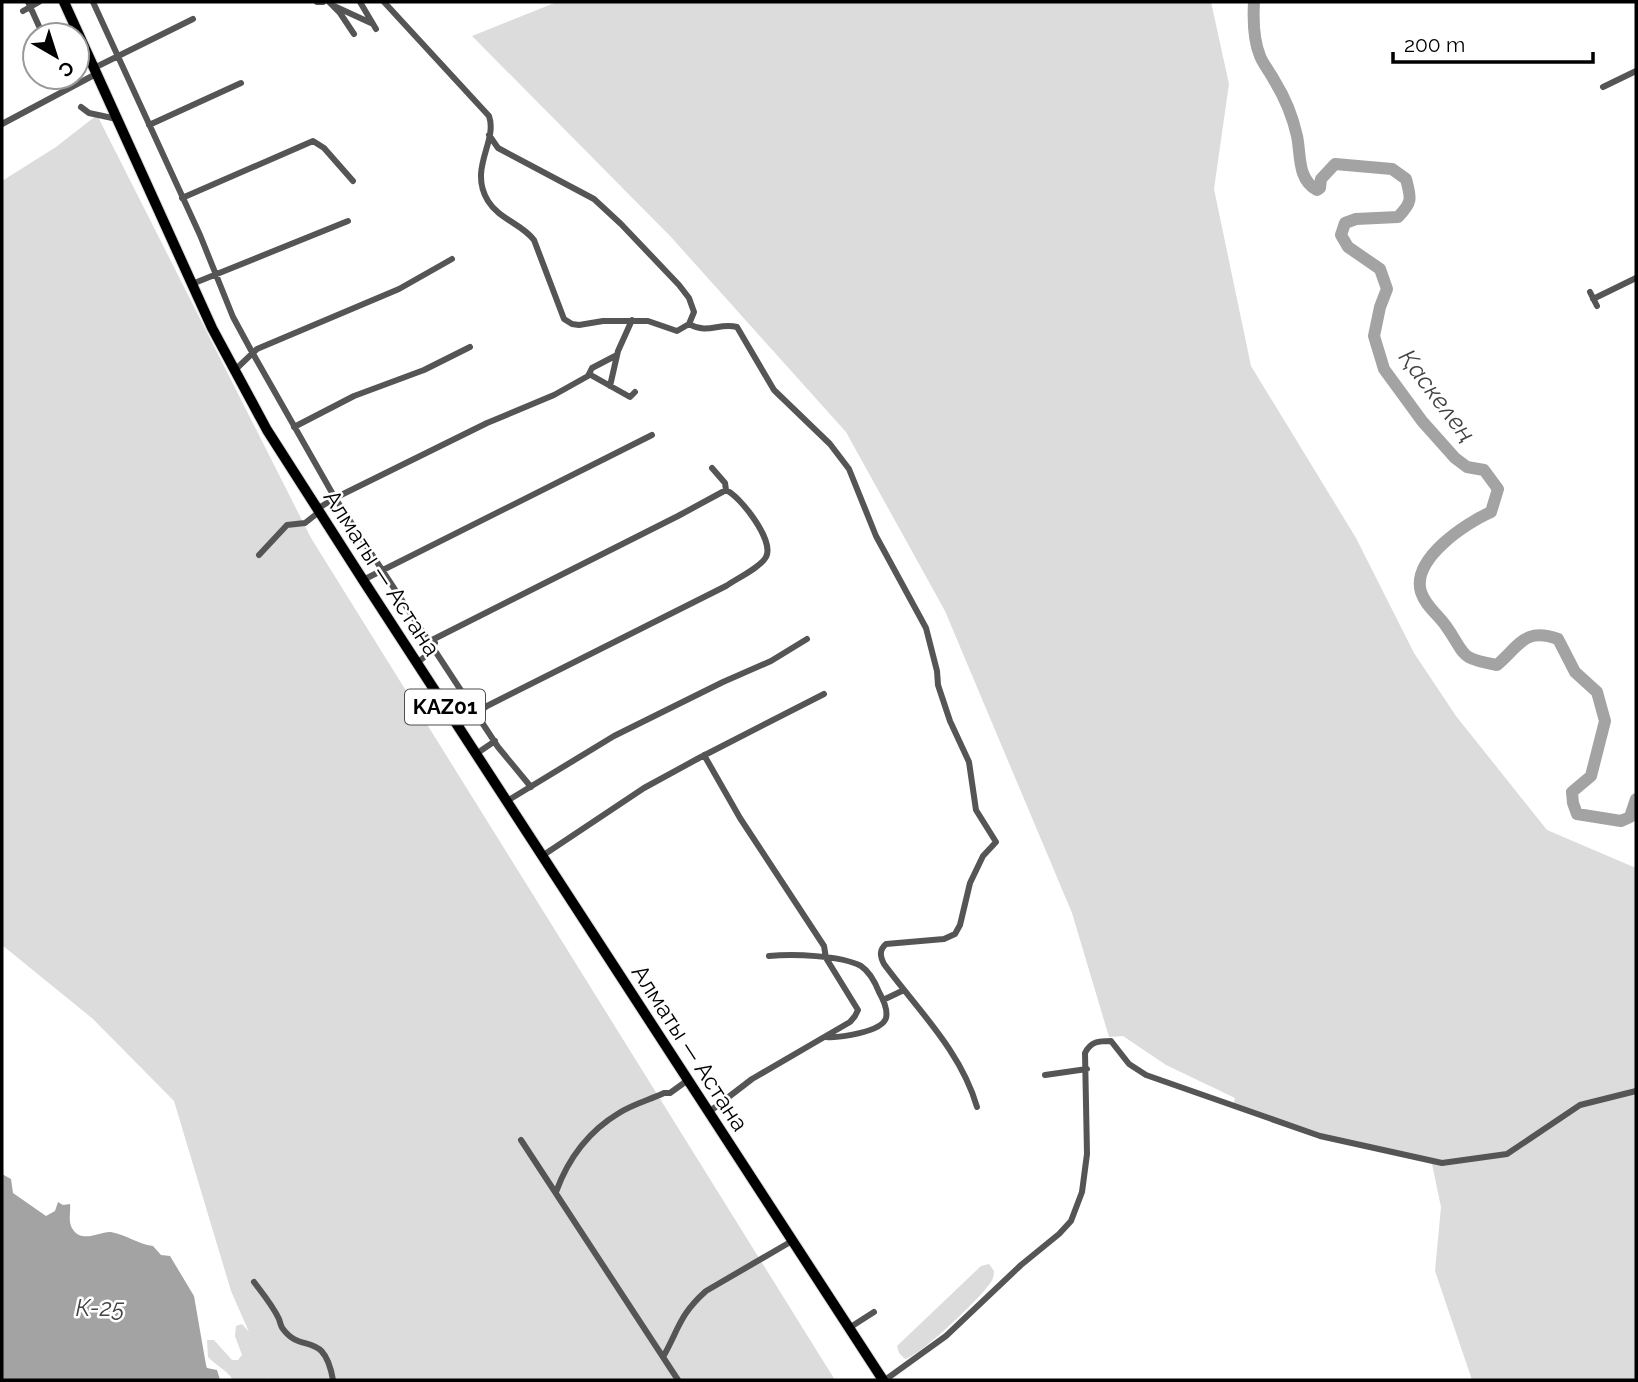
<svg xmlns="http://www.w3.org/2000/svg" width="1638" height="1382" viewBox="0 0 1638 1382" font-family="Raleway,sans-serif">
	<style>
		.green { fill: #dcdcdc }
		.water { fill: #a3a3a3 }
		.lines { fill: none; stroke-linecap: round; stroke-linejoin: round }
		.river { stroke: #a3a3a3; stroke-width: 12 }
		.trunk-casing { stroke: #dbdbdb; stroke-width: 12 }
		.minor { stroke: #555; stroke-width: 6 }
		.trunk { stroke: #000; stroke-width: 10 }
		.labels { text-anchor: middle; stroke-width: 5; stroke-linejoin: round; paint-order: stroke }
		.shield { fill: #fff; stroke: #4c4c4c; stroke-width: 2 }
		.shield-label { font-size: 21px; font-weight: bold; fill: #000 }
		.street-label { font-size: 23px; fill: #000; stroke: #fff }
		.water-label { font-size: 24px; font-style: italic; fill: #444; stroke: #fff }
	</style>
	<rect width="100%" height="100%" fill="#fff"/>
	<!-- green -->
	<path class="green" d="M557,2h654l18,82 -15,105 37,177 105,172 58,115 42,63 91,114 89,38v512h-164l-37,-109 6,-64 -9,-43 -102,-25 -97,-33 2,-8 -69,-33 -43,-29 -14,1 -37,-124 -127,-302 -99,-179 -175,-195 -199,-201z
		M97,115l214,423 524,842h-565l-1,-2 -3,2h-33c-7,-11 -17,-14 -25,-23l-1,-17h7l18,20h6l4,-5 -7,-19 1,-10 6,-2 7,8 -18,-41 -57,-190 -81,-82 -91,-74v-764l54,-34z
		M989,1264l5,7c0,6 -2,11 -6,15 -12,16 -67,69 -83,73l-6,-6 -2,-7 84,-80z"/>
	<!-- water -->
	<path class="water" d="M2,1174l9,5 2,14 33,23 9,-5 3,-9 5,3 7,-1c1,9 -3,19 4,27 10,12 26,0 37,1 16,3 27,12 42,14l8,9 9,1 24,40 12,69 1,3 10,2 3,10h-218z"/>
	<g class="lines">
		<!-- river -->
		<path class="river" d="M1254,2c-1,18 -1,37 6,54 3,8 10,16 14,24 10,16 19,38 23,56 4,19 0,43 20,54l3,-2 1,-9 14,-15 57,5 14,10c5,19 7,23 -8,38l-42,2 -11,4 -4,12 7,12 32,22 7,20 -7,18 -6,29 10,33 38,52 33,37 12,9 17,3 14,19 -7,23c-25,11 -80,47 -70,80 5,15 16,21 25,34 21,30 12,32 51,39 23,-20 28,-38 61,-26l17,33 22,20 8,29 -14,55 -19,16 1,11 4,11 44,7 9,-4 6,-18"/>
		<defs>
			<path id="trunk" d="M64,2l148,326 55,102 96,150 520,800"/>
		</defs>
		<!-- trunk casing -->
		<use href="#trunk" class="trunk-casing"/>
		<!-- minor -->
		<path class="minor" d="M28,2l15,33
			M93,2l107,233 33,82 19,35 83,146 163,249 33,40
			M317,2h6
			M329,2l11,11 14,21
			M360,2l16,27
			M384,2l105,114c9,26 -21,52 -1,85 11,18 34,23 46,39l30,79 8,5 7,1 24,-4h45l29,10 12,-7 5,-12 -5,-14 -10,-13 -58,-61 -27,-25 -96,-51 -9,-13
			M334,6l37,17
			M23,11l16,-9
			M94,68l99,-49
			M1603,87l33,-16
			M81,107l8,6 28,6
			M2,124l94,-50
			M149,125l92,-42
			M182,198l131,-57 11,7 29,33
			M192,284l156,-63
			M1590,292l7,14
			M1593,299l43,-21
			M689,324c19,11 30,-2 48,3l37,63 56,54 19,25 27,67 50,92 11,43 1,14 12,36 19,41 7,48 20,32 -13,14 -13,27 -10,42 -5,9 -11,5 -58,5c-7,6 -6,12 -2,20 33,45 77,87 93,143
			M235,370l22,-21 142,-60 53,-30
			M589,374l41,23 5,-5
			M610,386l8,-35 14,-31
			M294,427l60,-31 70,-26 46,-23
			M712,468l13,15 1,7
			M317,509l18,-11 152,-75 67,-28 34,-19 4,-8 25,-13
			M259,555l28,-30 18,-2 14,-11
			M363,580l289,-145
			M430,641l248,-125 48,-26c14,6 49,51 40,67 -5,10 -30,22 -40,29l-239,120 -29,20
			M417,663l11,-9 7,-11
			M450,714l19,-13
			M476,754l19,-13
			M704,755l36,63 84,128 2,12 32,52 -3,6 -5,6 -98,57 -43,33
			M507,801l107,-65 109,-54 48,-21 36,-22
			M542,856l102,-68 55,-30 125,-64
			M769,956c24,-2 71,-1 92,10 9,6 14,16 18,26 4,7 9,18 7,26 -4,14 -47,20 -60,19
			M883,1000l21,-10
			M1045,1075l42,-6
			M521,1140l157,240
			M556,1192c12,-33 33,-61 63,-79 14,-9 30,-13 45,-20h6l18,-13
			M254,1282c9,12 19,24 25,37 1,3 2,8 4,10 19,26 41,0 50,51
			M849,1328l25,-16
			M663,1357c16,-28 16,-42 43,-66l86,-50
			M885,1380l61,-44 75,-71 38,-31 12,-13 11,-29 5,-38 -2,-101c6,-12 14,-12 26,-12l18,23 17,11 174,61 122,27 65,-9 73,-49 56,-14"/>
		<!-- trunk -->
		<use href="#trunk" class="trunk"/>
	</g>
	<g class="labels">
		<!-- shield labels -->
		<rect class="shield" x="405" y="689.5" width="80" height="35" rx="5"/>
		<g class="shield-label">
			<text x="445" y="714">KАZ01</text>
		</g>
		<!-- street labels -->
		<g class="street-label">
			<text transform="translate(382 573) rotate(57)" y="8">Алматы — Астана</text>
			<text transform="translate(690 1048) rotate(57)" y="8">Алматы — Астана</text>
		</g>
		<!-- water labels -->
		<g class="water-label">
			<text transform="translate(1437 396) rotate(53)" y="8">Қаскелең</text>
			<text x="100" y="1316">К-25</text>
		</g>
	</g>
	<!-- border -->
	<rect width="1638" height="1382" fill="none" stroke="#000000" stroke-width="7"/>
	<!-- north arrow -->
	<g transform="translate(56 56) rotate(141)"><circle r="33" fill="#ffffff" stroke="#999999" stroke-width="2"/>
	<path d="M0-5L12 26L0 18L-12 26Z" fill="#000000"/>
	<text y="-10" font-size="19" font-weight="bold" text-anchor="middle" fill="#000000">С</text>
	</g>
	<!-- scale -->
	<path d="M1393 52v10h200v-10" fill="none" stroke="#000000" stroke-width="3.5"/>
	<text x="1404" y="52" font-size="21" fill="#000000" stroke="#ffffff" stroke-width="5" paint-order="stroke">200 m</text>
</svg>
